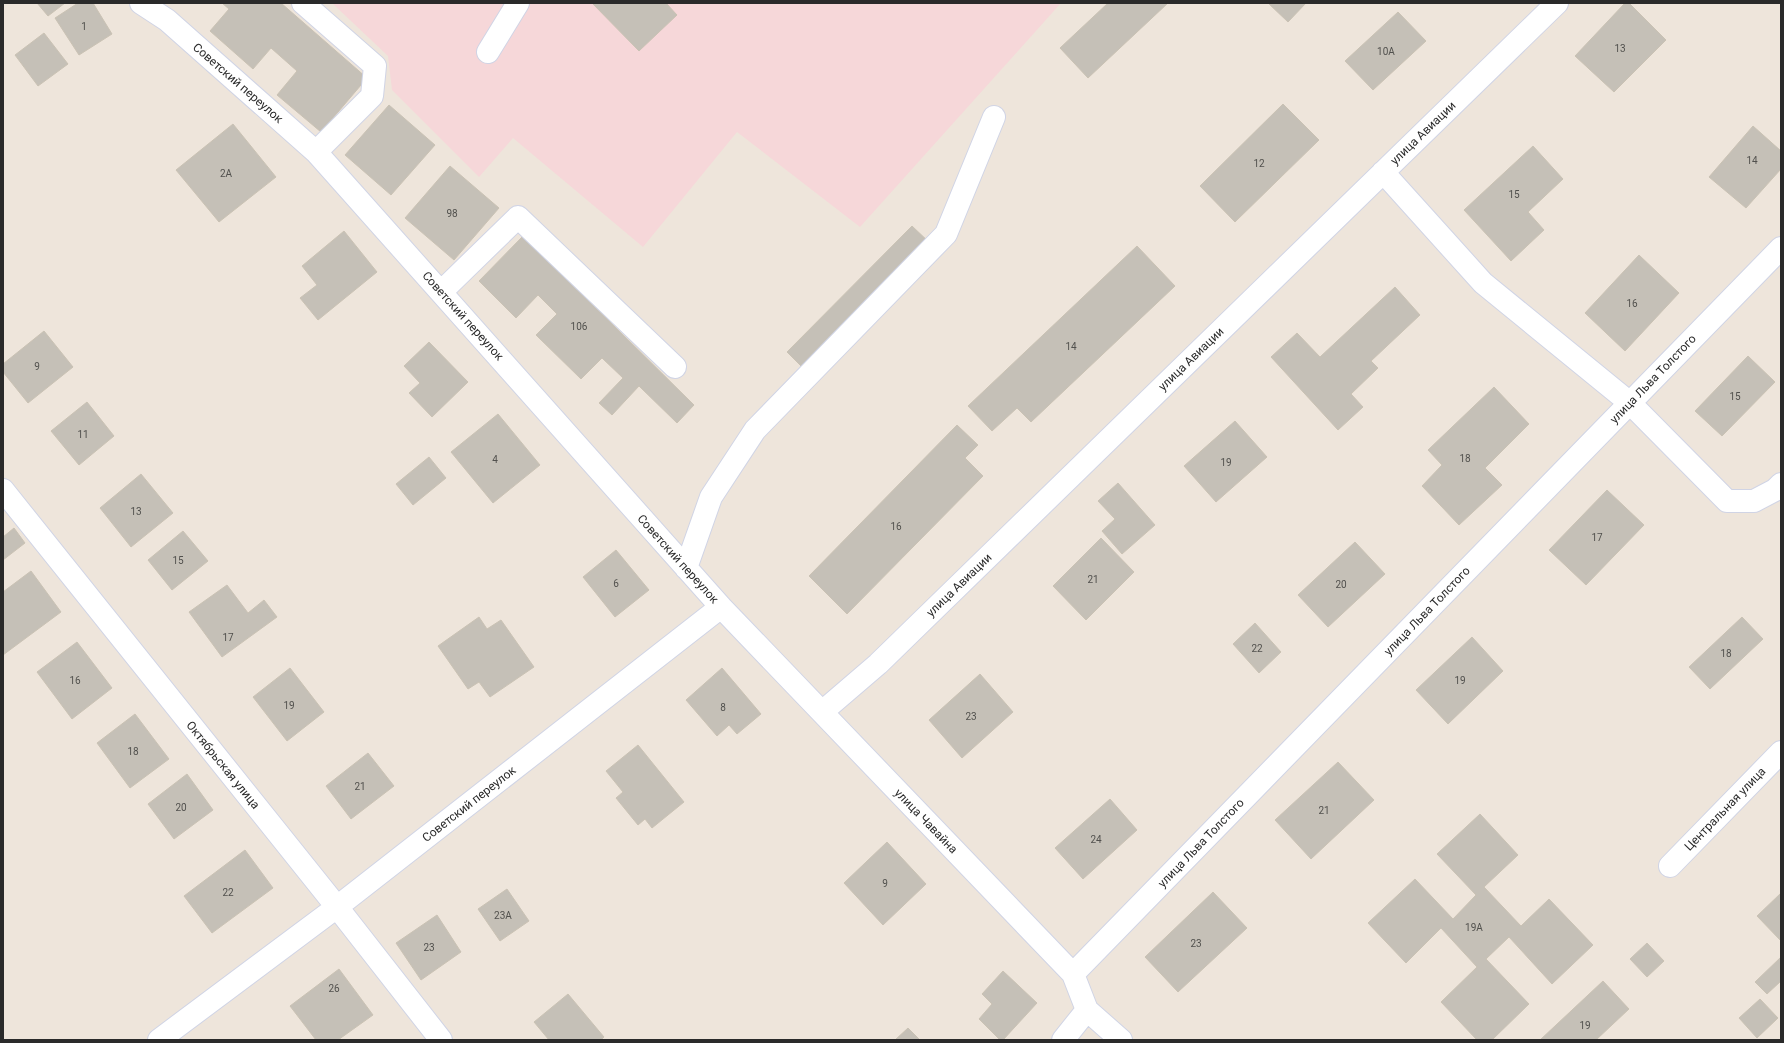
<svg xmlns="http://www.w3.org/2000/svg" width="1784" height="1043" viewBox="0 0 1784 1043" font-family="Roboto,sans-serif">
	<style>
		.medical { fill: #f6d7d9 }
		.building { fill: #c5c0b7; stroke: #cac2b4 }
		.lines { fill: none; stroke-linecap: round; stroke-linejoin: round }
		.minor-casing { stroke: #d0d4e5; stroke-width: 24 }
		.minor { stroke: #fff; stroke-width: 22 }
		.labels { text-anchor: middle; stroke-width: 4; stroke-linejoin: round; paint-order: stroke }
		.number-label { font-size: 10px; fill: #51504d }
		.street-label { font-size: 12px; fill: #2a2a2a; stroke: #fff }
	</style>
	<rect width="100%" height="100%" fill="#eee5db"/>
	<!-- medical -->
	<path class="medical" d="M332,3h729l-201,224 -123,-95 -94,115 -130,-109 -34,39 -87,-87 -4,-34z"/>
	<!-- building -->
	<path class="building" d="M37,3h28l-17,13z
		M78,3h15l19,31 -33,21 -24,-37z
		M222,3h59l86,75 -46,54 -44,-37 20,-24 -26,-23 -18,21 -43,-38 19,-22z
		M592,3h74l11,12 -38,36z
		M1108,3h60l-80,75 -28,-30z
		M1268,3h38l-18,19z
		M1625,3h4l37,37 -52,52 -39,-36z
		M1398,12l28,29 -53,49 -28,-29z
		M44,33l24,31 -30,22 -23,-31z
		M1283,104l36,36 -84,82 -35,-36z
		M389,105l46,40 -44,50 -46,-40z
		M233,124l43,53 -57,45 -43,-52z
		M1753,126l28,25v18l-35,39 -37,-31z
		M1533,146l30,33 -35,33 16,18 -33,31 -47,-51z
		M450,166l49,42 -45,52 -49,-42z
		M912,226l19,18 -125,127 -19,-19z
		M344,231l33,41 -59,48 -18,-22 17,-13 -15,-19z
		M523,236l171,169 -17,18 -38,-37 -27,29 -13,-12 24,-25 -21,-20 -21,21 -45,-44 21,-21 -19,-19 -22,23 -37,-37z
		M1137,246l38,40 -144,136 -14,-14 -25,23 -24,-25z
		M1639,255l40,38 -54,58 -40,-38z
		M1395,287l25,28 -49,46 7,7 -27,26 12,13 -25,23 -67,-73 26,-24 23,24z
		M44,331l29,36 -45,36 -25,-31v-8z
		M429,342l39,40 -36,35 -23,-24 11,-10 -16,-17z
		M1748,356l27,26 -53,54 -27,-25z
		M1494,387l35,37 -44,44 17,17 -43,40 -37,-39 20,-21 -14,-15z
		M87,402l27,34 -35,29 -28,-34z
		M498,414l42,51 -47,38 -42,-51z
		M1235,421l32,36 -51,45 -32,-36z
		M957,425l21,20 -13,13 18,18 -136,138 -38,-38z
		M429,457l17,21 -33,27 -17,-21z
		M141,474l32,39 -42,34 -31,-39z
		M1118,483l37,42 -33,29 -20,-23 13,-12 -17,-18z
		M1607,490l37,35 -58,60 -37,-35z
		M14,528l11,15 -22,17v-23z
		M183,531l25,30 -36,29 -24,-30z
		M1101,538l33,34 -48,48 -33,-34z
		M1355,542l30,32 -57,53 -30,-32z
		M616,550l33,40 -34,27 -32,-40z
		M31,571l30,41 -58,43v-63z
		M227,585l21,28 16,-13 13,17 -55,40 -33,-45z
		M479,617l8,12 14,-9 33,47 -44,30 -11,-15 -11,7 -30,-43z
		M1742,617l21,22 -53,50 -21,-22z
		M1255,623l26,29 -22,21 -26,-29z
		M1472,637l31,34 -55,53 -32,-34z
		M77,642l35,46 -40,31 -35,-47z
		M290,668l34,44 -37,29 -34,-44z
		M722,668l39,46 -24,20 -8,-9 -12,11 -31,-36z
		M980,674l33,38 -51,46 -33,-38z
		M135,714l34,45 -39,29 -33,-45z
		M638,745l46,57 -32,26 -7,-9 -7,6 -22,-27 7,-6 -17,-21z
		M368,753l26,33 -43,33 -25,-33z
		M1338,762l36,38 -63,59 -36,-39z
		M187,774l26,36 -39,29 -26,-35z
		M1110,799l27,31 -54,49 -28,-31z
		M1480,814l38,41 -34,32 37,39 28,-27 44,46 -41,39 -43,-47 -23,22 43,45 -37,36h-15l-36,-38 36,-35 -36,-39 -35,35 -38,-40 47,-44 38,40 23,-24 -39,-41z
		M887,842l39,42 -43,41 -39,-42z
		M245,850l28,38 -61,45 -28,-37z
		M507,889l22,32 -29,20 -22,-32z
		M1213,892l34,36 -69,64 -33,-35z
		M1781,893v48l-24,-25z
		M437,915l24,37 -40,28 -25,-37z
		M1647,943l17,18 -17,16 -17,-18z
		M1781,957v24l-14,13 -12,-12z
		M339,969l34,46 -35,25h-22l-26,-34z
		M1003,971l34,32 -34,37h-3l-21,-21 13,-15 -10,-10z
		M1603,981l26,28 -33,31h-56z
		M568,994l36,43 -3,3h-52l-15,-18z
		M1760,999l18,19 -21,20 -18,-20z
		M908,1028l12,12h-25z"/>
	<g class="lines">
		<defs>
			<path id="minor" d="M141,3l26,17 149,132 405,455 352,367 14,36 34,30
				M303,3l72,63 -3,30 -56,56
				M488,52l30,-49
				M1383,172l100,111 147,120 97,98h27l21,-11 6,-6
				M441,292l77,-75 157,150
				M3,490l334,417 104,133
				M686,568l25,-71 44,-67 191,-196 48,-117
				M822,712l56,-48 679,-661
				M1670,866l111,-114
				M1073,974l708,-726
				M159,1040l178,-133 384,-300
				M1063,1040l24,-30"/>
		</defs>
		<!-- minor casing -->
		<use href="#minor" class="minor-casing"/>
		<!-- minor -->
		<use href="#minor" class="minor"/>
	</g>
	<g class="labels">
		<!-- number labels -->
		<g class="number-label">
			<text x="84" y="30">1</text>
			<text x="1620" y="52">13</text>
			<text x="1386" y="55">10А</text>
			<text x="1752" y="164">14</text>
			<text x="1259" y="167">12</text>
			<text x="226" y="177">2А</text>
			<text x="1514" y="198">15</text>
			<text x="452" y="217">98</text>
			<text x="1632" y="307">16</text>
			<text x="579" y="330">106</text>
			<text x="1071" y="350">14</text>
			<text x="37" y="370">9</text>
			<text x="1735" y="400">15</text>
			<text x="83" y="438">11</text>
			<text x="1465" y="462">18</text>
			<text x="495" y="463">4</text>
			<text x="1226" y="466">19</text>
			<text x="136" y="515">13</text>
			<text x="896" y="530">16</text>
			<text x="1597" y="541">17</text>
			<text x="178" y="564">15</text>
			<text x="1093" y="583">21</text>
			<text x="616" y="587">6</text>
			<text x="1341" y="588">20</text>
			<text x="228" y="641">17</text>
			<text x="1257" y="652">22</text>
			<text x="1726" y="657">18</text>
			<text x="75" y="684">16</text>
			<text x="1460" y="684">19</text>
			<text x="289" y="709">19</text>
			<text x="723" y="711">8</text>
			<text x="971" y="720">23</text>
			<text x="133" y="755">18</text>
			<text x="360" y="790">21</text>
			<text x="181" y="811">20</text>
			<text x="1324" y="814">21</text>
			<text x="1096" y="843">24</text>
			<text x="885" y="887">9</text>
			<text x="228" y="896">22</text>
			<text x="503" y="919">23А</text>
			<text x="1474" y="931">19А</text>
			<text x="1196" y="947">23</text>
			<text x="429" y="951">23</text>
			<text x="334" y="992">26</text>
			<text x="1585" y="1029">19</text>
		</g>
		<!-- street labels -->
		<g class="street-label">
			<text transform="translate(238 83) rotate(41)" y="4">Советский переулок</text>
			<text transform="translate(1423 133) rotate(-44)" y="4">улица Авиации</text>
			<text transform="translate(463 316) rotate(48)" y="4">Советский переулок</text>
			<text transform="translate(1191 359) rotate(-44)" y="4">улица Авиации</text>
			<text transform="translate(1653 379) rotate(-46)" y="4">улица Льва Толстого</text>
			<text transform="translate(678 559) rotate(48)" y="4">Советский переулок</text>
			<text transform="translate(959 585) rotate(-44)" y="4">улица Авиации</text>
			<text transform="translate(1427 611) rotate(-46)" y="4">улица Льва Толстого</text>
			<text transform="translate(223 765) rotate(51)" y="4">Октябрьская улица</text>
			<text transform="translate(469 804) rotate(-38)" y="4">Советский переулок</text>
			<text transform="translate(1725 809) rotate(-46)" y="4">Центральная улица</text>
			<text transform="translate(926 821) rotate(46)" y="4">улица Чавайна</text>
			<text transform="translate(1201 843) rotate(-46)" y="4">улица Льва Толстого</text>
		</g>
	</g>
	<!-- border -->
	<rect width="1784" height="1043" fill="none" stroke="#2a2a2a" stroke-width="8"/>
</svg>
